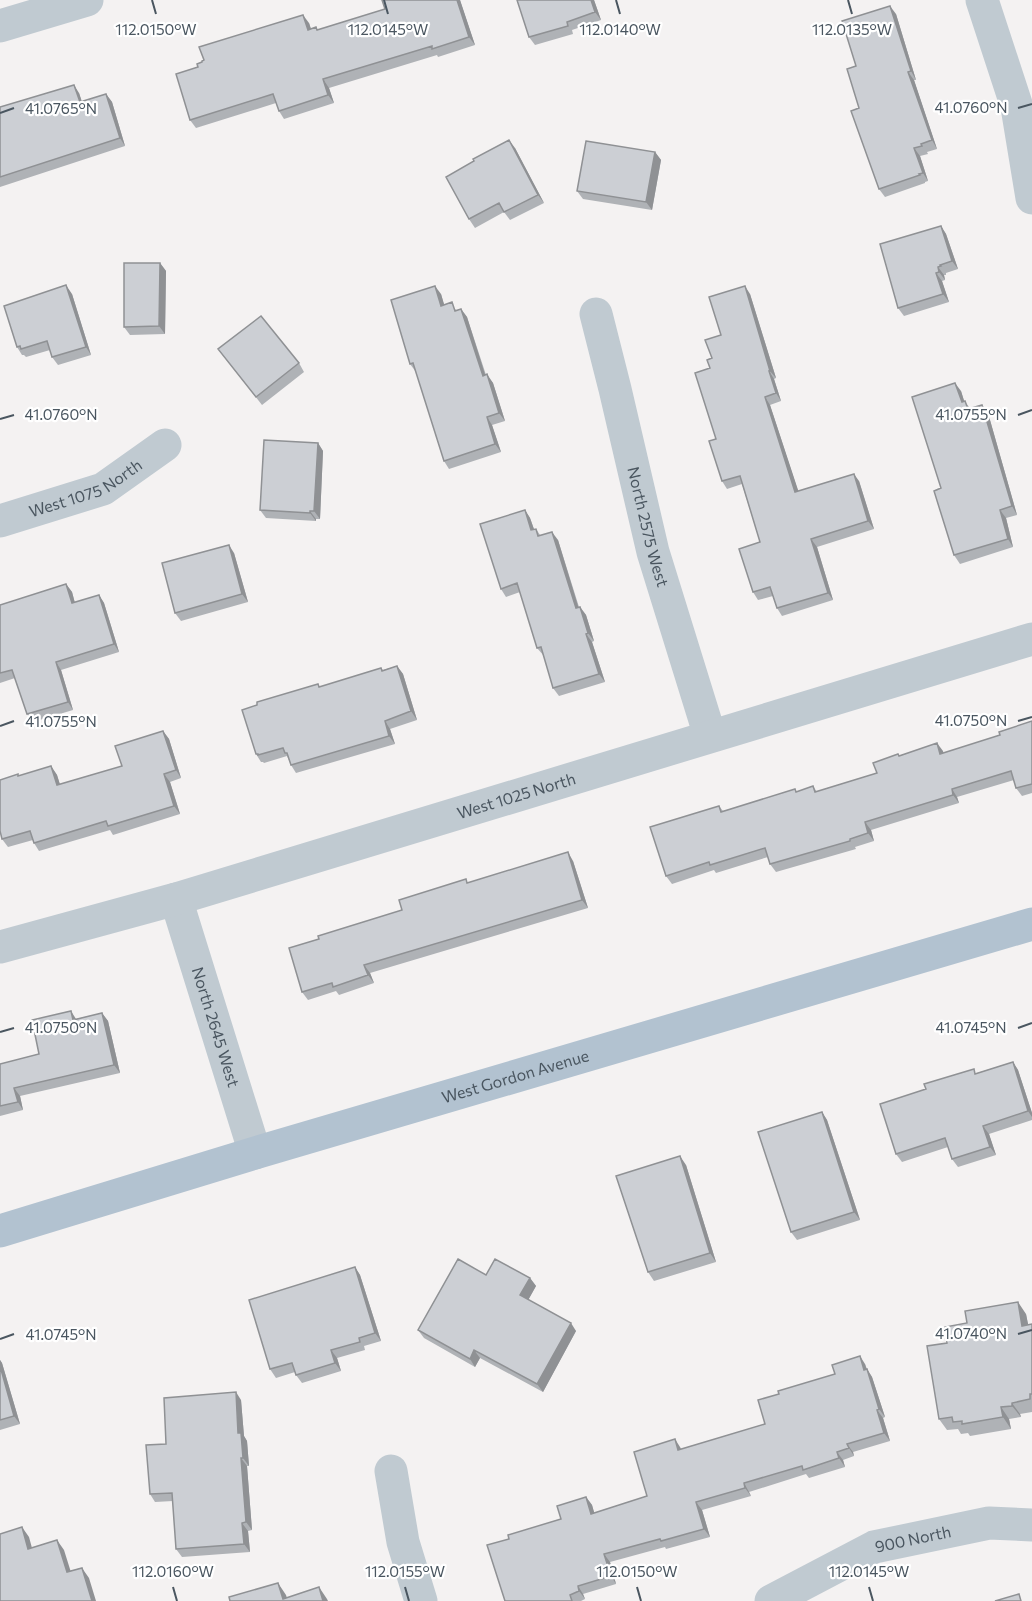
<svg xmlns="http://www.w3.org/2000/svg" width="1032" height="1601" viewBox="0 0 1032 1601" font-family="Commissioner,sans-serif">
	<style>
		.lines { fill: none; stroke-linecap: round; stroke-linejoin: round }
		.minor { stroke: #c0cad1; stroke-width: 33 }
		.major { stroke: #b2c2d0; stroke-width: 33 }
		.wall { fill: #afb2b6 }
		.shaded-wall { fill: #8f9194 }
		.building { fill: #cccfd4; stroke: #8f9194; stroke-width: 1.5 }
		.ticks { fill: none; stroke: #4a5660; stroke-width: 2 }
		.labels { text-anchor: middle; stroke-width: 4.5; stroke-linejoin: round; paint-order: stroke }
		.street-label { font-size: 16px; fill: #4a5660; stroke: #fff }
		.ticks-label { font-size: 15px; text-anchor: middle; fill: #4a5660; stroke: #fff; stroke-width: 4.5; stroke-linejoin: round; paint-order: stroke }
	</style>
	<rect width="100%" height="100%" fill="#f4f2f2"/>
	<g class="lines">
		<!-- minor -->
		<g class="minor">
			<path d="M982,0l35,107 15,91"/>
			<path d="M0,26l87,-26"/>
			<path id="s1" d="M596,314l19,75 38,163 57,184"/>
			<path id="s2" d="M0,521l103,-32 62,-44"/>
			<path id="s3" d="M176,899l79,254"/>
			<path id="s4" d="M0,947l176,-48 856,-260"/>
			<path d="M391,1471l12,71 18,59"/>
			<path id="s5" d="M771,1601l103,-54 115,-24 43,2"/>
		</g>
		<!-- major -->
		<path class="major" id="s6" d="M0,1231l255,-78 777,-229"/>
	</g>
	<!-- wall -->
	<path class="wall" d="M382,0h78l15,45 -37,12 -1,-2 -108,33 5,15 -50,16 -5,-8 -3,-8 -80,25 -6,-8 8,-53 111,-44 2,6 7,1 67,-21z
		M517,0h77l7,20 -29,10 1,4 -38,11 -6,-8z
		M896,14l20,66h-2l23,69 -10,3 1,2 -8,2 8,25 -3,1v1l-40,14 -6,-8 -23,-123z
		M79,93l3,9 24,-8 6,8 13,44 -125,41v-80z
		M515,148l29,55 -34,17 -6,-8 -29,16 -6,-9z
		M655,152l6,8 -9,50 -69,-11 -6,-8z
		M941,226l5,8 12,35 -12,4v2h-2l1,5 -3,1 7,21 -45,14 -6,-8z
		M160,263l6,8 -1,63 -35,1 -6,-8z
		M72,294l19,61 -33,10 -6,-8 -2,-7 -24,7 -2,-2h-2l-5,-8z
		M441,294l3,11 13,5 4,-1 6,8 19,58 7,8 12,38 -13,4 9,27 -52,17 -5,-8 -28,-89 -6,-8z
		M750,294l26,84 -2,1 7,22 -11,4 28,86 61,-10 15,48 -57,18 16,53 -51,16 -5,-8 -4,-12 -15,4 -5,-8 7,-50 -18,-58 -15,5 -5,-8 -6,-42 -6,-71 2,-10 9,-23z
		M218,349l81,14 5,9 -42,33z
		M961,391l3,10 6,7 12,-3 6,8 29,102 -11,3 7,29 -53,17 -6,-9 -13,-67z
		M318,443l5,8 -3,68h-4v2l-50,-3 -6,-8z
		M525,510l5,8 4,11h2l4,6 18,5 21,67h1l6,8 8,26 -2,1 13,40 -46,14 -6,-8 -9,-32 -7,-8 -17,-56 -14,5 -5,-8z
		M234,553l14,49 -67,19 -6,-8z
		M66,584l6,8 3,11 24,-8 5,8 15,49 -58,18 12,40 -40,12 -6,-8 -12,-36 -15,5v-78z
		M397,666l6,8 14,46 -27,9 5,15 -99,29 -5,-8 -4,-9 -23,7 -1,-1h-2l-5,-8 64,-67 61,-19 2,2z
		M1032,721v72l-10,3 -6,-8 -2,-8 -57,17 2,6 -88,27 3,11 -19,6 1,2 -80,23 -6,-8 -2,-7 -52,16 -2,-3 -42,14 -6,-8 53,-70 4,5 74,-19 16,-6 4,6 60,-19 22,-17 44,-5v3l57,-19z
		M163,731l6,8 12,39 -11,4 10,32 -67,21 -3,-5 -71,21 -5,-8 -1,-3 -25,7 -6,-8 16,-65 1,2 32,-10 6,9 3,10 62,-19z
		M573,861l15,47 -218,65 4,10 -35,12 -3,-4 -28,9 -6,-8 17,-53 83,-29 66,-27z
		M102,1013l6,8 12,52 -100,23 3,14 -23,6v-52l39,-10 37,-35z
		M1013,1062l5,8 14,43v7l-43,14 7,21 -38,12 -6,-8 -4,-12 -46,15 -6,-8 81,-81z
		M822,1112l5,8 33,100 -63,20 -6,-8z
		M686,1165l30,97 -62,19 -6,-9z
		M355,1267l5,8 21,66 -17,5 1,4 -28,8 4,13 -39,12 -6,-8 -1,-3 -19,6 -6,-9z
		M486,1275l44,3 6,8 -8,14 48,31 -33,61 -63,-34 -5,9 -51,-29 -6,-8z
		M1026,1314l2,11 4,-1v88l-12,2 1,3 -12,2 2,10 -41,7 -2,-3 -7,1 -3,-5 -11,1 -8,-11 8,-76 20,-20z
		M0,1360l2,3 18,61 -20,6z
		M865,1364l2,5 5,8 13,40 -2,1 7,23 -37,11 1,4 -11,4 2,7 -36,11 -3,-4 -57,18 2,4 -49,14 8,27 -44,12 -1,-2 -55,15 6,22 -33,10 2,5 -4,2h-76l4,-62 52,-20 25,-22 6,8 2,8 53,-17 33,-49 1,2 84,-25 14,-30z
		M241,1400l3,36 3,5 2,25h-2l5,64 -4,1 2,21 -68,5 -6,-8 -3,-48 -18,1 -5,-8 16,-50z"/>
	<!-- shaded-wall -->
	<path class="shaded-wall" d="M457,0h3l15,45 -6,-8z
		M591,0h3l7,20 -6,-8z
		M890,6l6,8 20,66 -5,-9z
		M303,15l6,8 5,15 -6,-8z
		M908,72l6,8 23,69 -5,-9z
		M323,79l6,9 5,15 -6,-8z
		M74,85l5,8 6,18 -5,-9z
		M106,94l6,8 13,44 -5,-8z
		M509,140l6,8 29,55 -6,-8z
		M914,148l6,8 8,25 -5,-8z
		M655,152l6,8 -9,50 -6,-8z
		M941,226l5,8 12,35 -6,-8z
		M160,263l6,8 -1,63 -6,-8z
		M938,267l6,8 1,5 -6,-8z
		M936,273l6,8 7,21 -6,-8z
		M66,285l6,9 19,61 -5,-8z
		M435,286l6,8 6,20 -6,-8z
		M745,286l5,8 26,84 -6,-7z
		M461,309l6,8 21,67 -5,-8z
		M769,371l5,8 7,22 -5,-8z
		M487,374l6,9 12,38 -6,-8z
		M955,383l6,8 6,19 -5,-8z
		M765,397l5,8 31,94 -6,-7z
		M982,405l6,8 29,102 -5,-9z
		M487,417l5,8 9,27 -6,-8z
		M318,443l5,8 -3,68 -6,-8z
		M854,474l5,7 15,48 -6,-8z
		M525,510l5,8 7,20 -6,-8z
		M1000,510l6,8 7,29 -5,-8z
		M310,511l6,8v2l-6,-8z
		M552,532l6,8 23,76 -5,-8z
		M811,539l6,8 16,53 -5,-7z
		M229,545l5,8 14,49 -6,-8z
		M66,584l6,8 5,19 -5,-8z
		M99,595l5,8 15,49 -5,-8z
		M580,607l6,8 8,26 -6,-8z
		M586,634l6,8 13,40 -6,-8z
		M56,662l5,8 12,40 -5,-8z
		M397,666l6,8 14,46 -6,-9z
		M385,721l5,8 5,15 -6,-8z
		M163,731l6,8 12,39 -5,-8z
		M937,743l6,8 3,12 -6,-9z
		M51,766l6,9 6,19 -6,-9z
		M164,774l6,8 10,32 -6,-8z
		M952,789l5,8 2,6 -6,-8z
		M865,822l6,8 3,11 -6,-8z
		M568,852l5,9 15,47 -6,-8z
		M364,965l6,8 4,10 -6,-8z
		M71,1011l5,8 2,10 -5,-9z
		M102,1013l6,8 12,52 -6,-8z
		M1013,1062l5,8 14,43v4l-4,-6z
		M14,1088l6,8 3,14 -5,-8z
		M822,1112l5,8 33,100 -6,-8z
		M983,1126l6,8 7,21 -6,-8z
		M680,1156l6,9 30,97 -6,-9z
		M355,1267l5,8 21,66 -6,-8z
		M530,1278l6,8 -10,18 -6,-9z
		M1018,1302l8,12 5,24 -9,-12z
		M571,1323l5,8 -33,61 -6,-8z
		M331,1350l6,8 4,13 -6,-8z
		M474,1350l6,8 -5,9 -5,-8z
		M860,1356l5,8 4,14 -5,-8z
		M0,1360l2,3 18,61 -6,-8 -14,-50z
		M867,1369l5,8 13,40 -6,-8z
		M236,1392l5,8 3,36 3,5 2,25 -6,-8 -5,-25z
		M1012,1403l8,11 1,3 -9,-11z
		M1001,1407l8,12 2,10 -8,-12z
		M877,1410l6,8 7,23 -6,-8z
		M675,1439l5,8 4,11 -6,-8z
		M847,1444l6,8 1,4 -5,-8z
		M837,1452l6,8 2,7 -6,-9z
		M241,1458l6,8 5,64 -6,-8z
		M744,1483l5,9 2,4 -6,-8z
		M586,1497l6,8 5,17 -6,-8z
		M696,1502l6,8 8,27 -6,-8z
		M242,1523l6,8 2,21 -6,-8z
		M22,1527l7,10 6,22 -7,-10z
		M57,1540l7,10 10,32 -7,-10z
		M604,1554l6,8 6,22 -5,-8z
		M82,1568l7,10 7,23h-4z
		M278,1583l8,12 2,6 -5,-2z
		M578,1586l5,8 2,5 -6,-8z
		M319,1587l8,12 1,2h-5z"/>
	<!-- building -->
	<path class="building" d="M382,0h75l12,37 -37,12v-3l-109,33 5,16 -49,16 -6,-17 -83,26 -14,-46 22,-7 -1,-3 5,-2v-1l2,-1 -5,-13 104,-32 5,15 8,-3 1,3 68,-21z
		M517,0h74l4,12 -28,10 1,4 -39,11z
		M890,6l21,65 -3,1 24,68 -11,4 1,2 -8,2 9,25 -4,1 1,1 -41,14 -28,-78 8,-3 -12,-39 9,-3 -14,-45z
		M74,85l6,17 26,-8 14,44 -120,39v-70z
		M509,140l29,55 -34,17 -5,-9 -30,16 -23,-42 28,-16 -1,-2z
		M586,141l69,11 -9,50 -69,-11z
		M941,226l11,35 -12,4 1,1 -3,1 1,5 -3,1 7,21 -45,14 -18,-64z
		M124,263h36l-1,63 -35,1z
		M66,285l20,62 -34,10 -5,-16 -26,8 -1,-3 -3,1 -13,-41z
		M435,286l6,20 11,-4 3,9 6,-2 22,67 4,-2 12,39 -12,4 8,27 -51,17 -31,-98 -3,1 -19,-64z
		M745,286l25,85h-1l7,22 -11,4 30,95 59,-18 14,47 -57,18 17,54 -51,15 -7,-21 -17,5 -14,-43 21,-7 -20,-66 -18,5 -13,-40 7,-2 -21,-66 15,-5 -3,-8 5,-2 -7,-18 16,-5 -12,-38z
		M261,316l38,47 -43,34 -38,-48z
		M955,383l7,19 3,-1 3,8 14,-4 30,101 -12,4 8,29 -54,16 -20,-64 7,-3 -29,-91z
		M264,440l54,3 -4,68h-4v2l-50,-3z
		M525,510l6,20 5,-1 2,7 14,-4 24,76 4,-1 8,26 -2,1 13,40 -46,14 -12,-41 -4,1 -20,-65 -16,6 -21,-65z
		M229,545l13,49 -67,19 -13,-50z
		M66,584l6,19 27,-8 15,49 -58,18 12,40 -41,12 -15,-44 -12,3v-68z
		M397,666l14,45 -26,10 4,15 -98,29 -4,-12h-2l-2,-5 -25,7v-1h-2l-14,-44 15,-5v-3l61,-18 1,3 62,-19 1,3z
		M1032,721v63l-16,4 -5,-17 -59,18 1,6 -88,27 3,11 -18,6v2l-80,23 -5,-16 -55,17 -1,-3 -43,14 -16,-49 69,-21 2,6 74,-23 1,3 17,-6 2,6 62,-19 -4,-10 25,-9 1,2 38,-13 3,11 60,-19 -1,-3z
		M163,731l13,39 -12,4 10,32 -66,20 -2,-5 -72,22 -4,-12 -28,8 -2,-8v-51l18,-6v2l33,-10 6,19 65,-19 -7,-20z
		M568,852l14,48 -218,65 4,10 -35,12 -1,-4 -30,9 -13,-44 30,-9 -1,-3 84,-26 -3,-10 67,-21 1,4z
		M71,1011l2,9 29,-7 12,52 -100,23 4,14 -18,4v-42l39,-10 -7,-34z
		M1013,1062l15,49 -45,15 7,21 -38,12 -7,-21 -49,16 -16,-50 46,-15 -2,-5 50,-15 1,5z
		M822,1112l32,100 -63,20 -33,-100z
		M680,1156l30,97 -62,19 -32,-96z
		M458,1259l28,16 9,-16 35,19 -10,17 51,28 -34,61 -63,-34 -4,9 -52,-29z
		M355,1267l20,66 -16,5 1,4 -29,8 4,13 -39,12 -4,-12 -22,6 -21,-69z
		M1018,1302l4,24 10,-2v70h-2v5l-18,4v3l-11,1 2,10 -41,7v-3l-9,1 -1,-5 -13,2 -12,-73 20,-3 -2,-16 22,-4 -2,-12z
		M860,1356l4,14 3,-1 12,40 -2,1 7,23 -37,11 2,4 -12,4 2,6 -36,12 -1,-4 -58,17 1,5 -49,14 8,27 -43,12 -1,-2 -56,15 7,22 -33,10 1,5 -9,4 2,6h-67l-18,-56 22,-6 -1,-4 53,-16 -4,-13 29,-9 5,17 56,-18 -13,-44 41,-13 3,11 87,-26 -7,-24 21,-6 -1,-3 57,-17 -3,-9z
		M0,1366l14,50 -14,4z
		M236,1392l2,41h3l2,25h-2l5,64 -4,1 2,21 -68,5 -4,-56 -22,1 -4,-49 20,-1 -2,-46z
		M22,1527l6,22 29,-9 10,32 15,-4 10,33h-92v-67z
		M278,1583l5,16 36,-12 4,14h-93l-1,-4z
		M1019,1594l2,7h-26z"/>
	<!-- ticks -->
	<path class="ticks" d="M152,0l4,14M384,0l4,14M616,0l4,14M848,0l4,14M1018,108l14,-4M0,113l14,-5M1018,415l14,-5M0,419l14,-4M1018,721l14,-4M0,726l14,-5M1018,1028l14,-5M0,1032l14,-4M1018,1334l14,-4M0,1339l14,-5M173,1587l4,14M405,1587l4,14M637,1587l4,14M869,1587l4,14"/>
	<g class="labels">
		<!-- street labels -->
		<g class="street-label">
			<text dy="6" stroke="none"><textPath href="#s2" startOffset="92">West 1075 North</textPath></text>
			<text dy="6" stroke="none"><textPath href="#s1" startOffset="219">North 2575 West</textPath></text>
			<text dy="6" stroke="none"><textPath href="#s4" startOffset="538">West 1025 North</textPath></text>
			<text dy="6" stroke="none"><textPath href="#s3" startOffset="134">North 2645 West</textPath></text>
			<text dy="6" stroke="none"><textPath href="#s6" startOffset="538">West Gordon Avenue</textPath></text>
			<text dy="6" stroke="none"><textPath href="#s5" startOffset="156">900 North</textPath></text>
		</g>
	</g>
	<g class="ticks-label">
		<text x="156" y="35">112.0150°W</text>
		<text x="388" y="35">112.0145°W</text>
		<text x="620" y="35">112.0140°W</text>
		<text x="852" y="35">112.0135°W</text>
		<text x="971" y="113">41.0760°N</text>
		<text x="61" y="114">41.0765°N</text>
		<text x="971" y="420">41.0755°N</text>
		<text x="61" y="420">41.0760°N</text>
		<text x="971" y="726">41.0750°N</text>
		<text x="61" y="727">41.0755°N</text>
		<text x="971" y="1033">41.0745°N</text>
		<text x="61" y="1033">41.0750°N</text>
		<text x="971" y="1339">41.0740°N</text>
		<text x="61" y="1340">41.0745°N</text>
		<text x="173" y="1577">112.0160°W</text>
		<text x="405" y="1577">112.0155°W</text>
		<text x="637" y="1577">112.0150°W</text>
		<text x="869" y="1577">112.0145°W</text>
	</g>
</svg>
